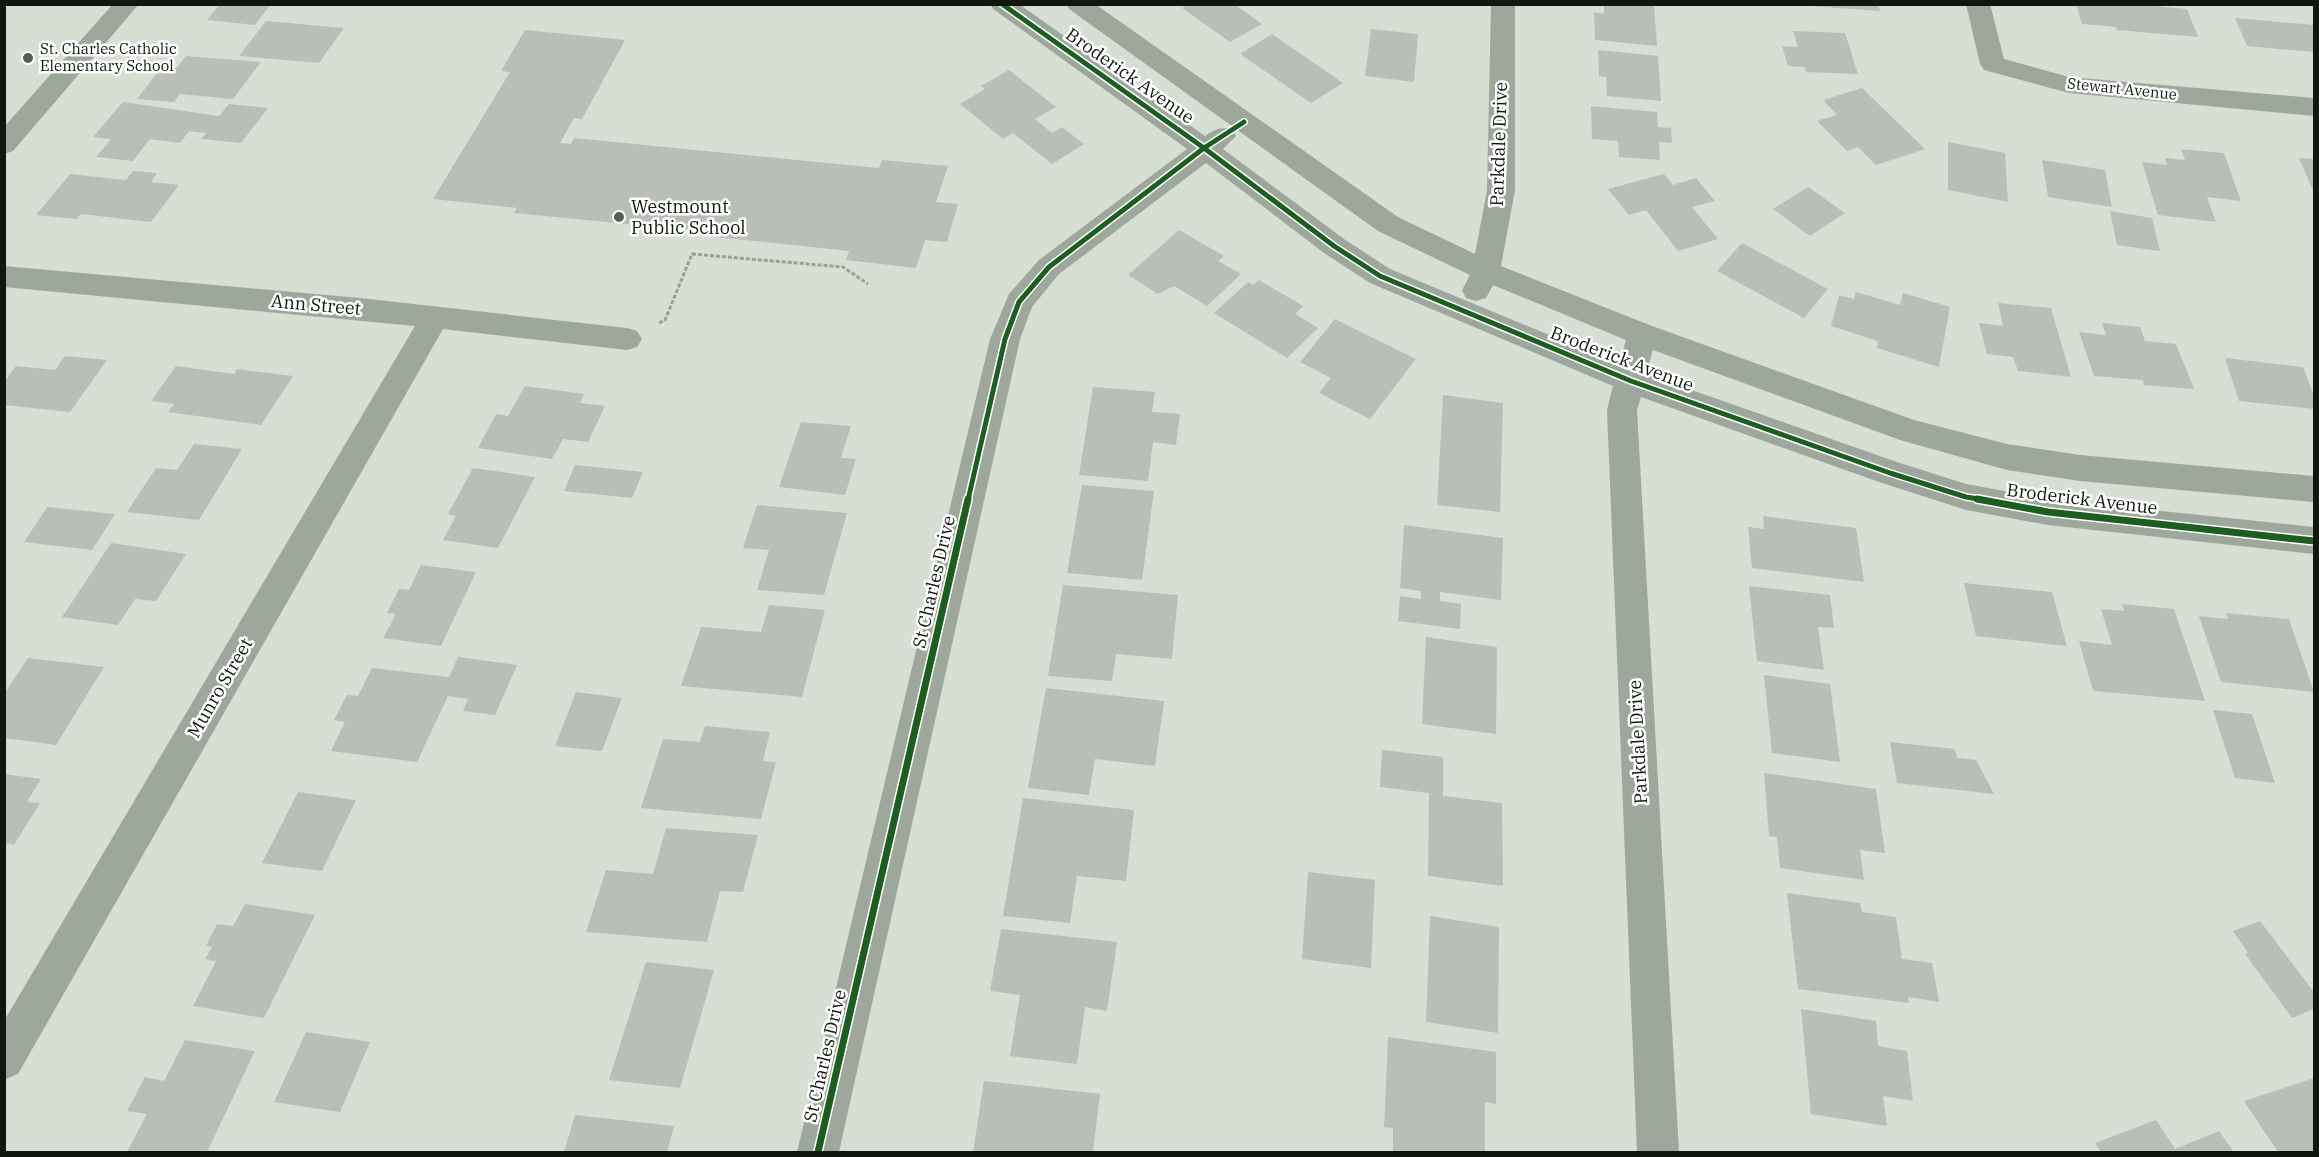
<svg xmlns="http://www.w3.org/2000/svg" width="2319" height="1157" viewBox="0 0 2319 1157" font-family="'IBM Plex Serif',serif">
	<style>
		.building { fill: #b9bfb7 }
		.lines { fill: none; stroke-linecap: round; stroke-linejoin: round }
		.path { stroke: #99a096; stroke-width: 3; stroke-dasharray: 4 2; stroke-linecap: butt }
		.minor { fill: #9ea79b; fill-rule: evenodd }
		.cycleway-far1-casing { stroke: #fff; stroke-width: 8 }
		.cycleway-casing { stroke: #fff; stroke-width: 10 }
		.cycleway-far1 { stroke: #1b5e20; stroke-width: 5 }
		.cycleway { stroke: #1b5e20; stroke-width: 7 }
		.poi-dot { fill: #565d55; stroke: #fff; stroke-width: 2 }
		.labels { text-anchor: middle; stroke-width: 5; stroke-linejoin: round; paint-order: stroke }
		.far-poi-label { font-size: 15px; fill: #111710; stroke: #fff; text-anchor: start }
		.far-street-label { font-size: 15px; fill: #111710; stroke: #fff }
		.street-label { font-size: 18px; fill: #111710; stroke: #fff }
		.poi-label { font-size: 18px; fill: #111710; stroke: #fff; text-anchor: start }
	</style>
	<rect width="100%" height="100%" fill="#d7dfd4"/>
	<!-- building -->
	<path class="building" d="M220,4h51l-16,21 -48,-5z
		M1189,4h45l28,20 -32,18 -48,-34z
		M1811,4h67l2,7 -69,-5z
		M2076,4h58l53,5 11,28 -81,-7 -1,-3 -34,-3z
		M1604,5h50l3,41 -62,-6 -1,-28 10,2z
		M2235,18l79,7v27l-67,-6z
		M266,21l78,7 -25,35 -80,-7z
		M1371,29l47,5 -4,48 -49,-6z
		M525,30l100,10 -43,79 -8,-1 -14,25 11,1 3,-6 305,30 3,-8 66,6 -12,36 22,2 -11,38 -22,-2 -9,28 -70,-8 3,-9 -143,-15 2,-4 -194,-19 3,-5 -84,-9 77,-127 -9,-1z
		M1793,31l52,2 13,41 -52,-2 -1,-5 -17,-1 -6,-20 16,1z
		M1272,34l71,49 -32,20 -71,-49z
		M1598,50l60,6 3,45 -54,-5 -1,-19 -7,-1z
		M186,56l75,6 -28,37 -53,-5 -6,8 -37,-3 20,-26 6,1 6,-7 8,1z
		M1009,70l47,37 -21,12 17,14 10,-6 22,17 -32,20 -39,-31 -10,6 -43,-35 25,-15 -4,-3z
		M1862,88l63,61 -49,16 -18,-18 -11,4 -30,-30 20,-6 -14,-15z
		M123,102l96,14 10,-12 39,4 -27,35 -40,-4 5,-6 -17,-2 -9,12 -30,-4 -17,22 -37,-4 15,-18 -18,-2z
		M1591,106l66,6 1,15 13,1 1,15 -13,-1 1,18 -41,-3 -1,-16 -26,-2z
		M1948,142l57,11 3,49 -60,-12z
		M2181,149l43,4 17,48 -34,-4 9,25 -58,-7 -16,-53 25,3 -2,-7 20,2z
		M2299,158l15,1v34z
		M2042,160l63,10 7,37 -64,-10z
		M133,171l24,2 -6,9 28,3 -28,37 -70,-8 -4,5 -41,-4 34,-41 56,6z
		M1664,174l9,11 23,-7 19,23 -23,6 26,32 -40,12 -32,-41 -17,5 -21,-26z
		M1808,187l37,26 -35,23 -37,-27z
		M2110,211l42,7 8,33 -43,-6z
		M1179,230l45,26 -6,5 23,13 -34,32 -33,-20 -16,8 -30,-19z
		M1742,243l86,46 -24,29 -87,-47z
		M1259,280l44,26 -8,8 23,14 -31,30 -73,-45 34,-31 5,3z
		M1856,292l44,13 3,-12 47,14 -11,60 -62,-19 1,-7 -47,-15 8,-31 15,4z
		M1998,303l53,5 20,69 -53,-6 -5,-14 -26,-3 -8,-31 24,3z
		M1335,319l81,40 -46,60 -51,-26 12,-15 -31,-16z
		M2102,323l38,4 5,14 31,3 18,45 -50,-4 -1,-5 -49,-4 -15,-44 27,3z
		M65,356l42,4 -37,52 -66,-7v-23l12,-16 39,4z
		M2225,358l78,9 11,29v13l-75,-8z
		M176,366l58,8 3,-5 56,7 -32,49 -93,-13 6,-8 -23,-3z
		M525,386l59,8 -4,9 25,3 -17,36 -25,-3 -11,20 -74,-11 18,-34 12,2z
		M1093,387l62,5 -3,20 28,2 -4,31 -23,-3 -5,39 -69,-6z
		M1443,395l60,8 -3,109 -63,-7z
		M801,422l50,4 -10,32 15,1 -11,36 -66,-8z
		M194,444l48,5 -43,71 -72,-8 29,-44 21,2z
		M575,465l68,7 -11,26 -68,-7z
		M473,468l62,9 -37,71 -55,-8 13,-24 -8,-2z
		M1082,485l72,6 -12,89 -75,-7z
		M757,505l90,8 -23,82 -67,-5 12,-40 -26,-2z
		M47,507l68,7 -23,36 -68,-8z
		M1763,516l93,12 8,54 -112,-14 -4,-41 16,2z
		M1404,525l99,13 -2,62 -61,-8v9l21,3 -1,25 -62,-8 2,-25 21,3v-8l-21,-3z
		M111,543l75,11 -30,47 -21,-2 -17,26 -56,-8z
		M421,565l55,7 -35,74 -58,-8 13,-24 -9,-1 12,-24 10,1z
		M1964,583l88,9 15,54 -91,-10z
		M1063,585l115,10 -6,64 -56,-5 -4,27 -64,-5z
		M1749,586l81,9 4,33 -16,-1 6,43 -67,-9z
		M2122,604l52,5 31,92 -112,-10 -14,-50 33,4 -11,-36 23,2z
		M769,605l56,5 -23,87 -121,-11 20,-59 60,5z
		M2226,613l63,6 25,73 -93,-10 -22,-66 29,3z
		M1426,637l71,10 -1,87 -74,-10z
		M458,657l59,8 -22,50 -32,-4 5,-12 -20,-3 -31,66 -86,-11 14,-29 -11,-2 13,-25 11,1 14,-28 77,9z
		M28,658l76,9 -48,78 -52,-7v-44z
		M1764,675l66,9 10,78 -68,-9z
		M1046,688l118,13 -9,65 -60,-7 -6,36 -61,-7z
		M576,692l46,6 -20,53 -47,-5z
		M2213,710l39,4 23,69 -40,-5z
		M705,726l65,6 -7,29 13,1 -15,57 -120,-11 22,-69 37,3z
		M1890,742l65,7 2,9 19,2 18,34 -97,-11z
		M1382,750l61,7v39l59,7 1,83 -75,-10 1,-83 -49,-6z
		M1764,773l112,16 9,64 -25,-3 4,30 -84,-12 -3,-31 -8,-1z
		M4,774l37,5 -14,23 13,1 -26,42 -10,-2z
		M298,792l58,8 -34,71 -60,-8z
		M1023,798l111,12 -8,71 -49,-5 -7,47 -67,-7z
		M666,828l92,7 -15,57 -23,-1 -13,51 -121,-10 20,-62 47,4z
		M1308,872l67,8 -4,88 -69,-9z
		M1787,893l73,10 2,9 34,5 6,42 30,4 7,39 -31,-5 1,6 -111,-14z
		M245,904l70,11 -51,103 -71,-12 23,-45 -11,-2 7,-12 -6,-1 11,-22 16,2z
		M1430,916l69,11 -1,106 -72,-11z
		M2260,921l54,71v17l-22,9 -47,-64 3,-1 -15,-22z
		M1001,929l116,13 -10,69 -22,-4 -8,57 -67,-8 10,-61 -30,-4z
		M646,962l68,8 -34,118 -71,-8z
		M1801,1009l75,12 2,25 29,5 6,50 -30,-5 4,30 -76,-12z
		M306,1032l64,10 -30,70 -66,-10z
		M1388,1037l108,15v52l-11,-2v50h-92v-24l-9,-1z
		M185,1040l70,11 -48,101h-80l20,-38 -20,-3 18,-34 19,4z
		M2314,1078v74h-36l-34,-51z
		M984,1081l116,13 -7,58h-120z
		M575,1115l99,11 -7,26h-103z
		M2156,1120l19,29 44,-18 15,21h-133l-6,-9z"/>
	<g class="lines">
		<!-- path -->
		<path class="path" d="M659,323l6,-3 27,-66 151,13 25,17"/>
		<!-- minor -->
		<path class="minor" d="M113,4h26l-126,147 -9,3v-27z
			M990,4h29l186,132c10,-7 16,-10 27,-6l4,6 -13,13 121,90 46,30 229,95 7,-24 -133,-55 -7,13 -10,3 -10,-3 -4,-8 8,-15 -92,-44 -309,-222 -3,-5h29l303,213 77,37 12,-64 4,-186h24v186l-14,76 151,60 262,94 93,24 73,11 234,21v26l-234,-21 -73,-11 -107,-30 -247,-90 -7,24 248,87 72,23 82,15 266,28v27l-266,-29 -82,-15 -87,-28 -238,-85 -4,13 42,742h-42l-30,-742 6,-24 -243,-103 -46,-30 -118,-90 -147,111 -27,33 -12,32 -181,813h-42l193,-813 19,-45 30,-34 148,-111 -194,-140z
			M1966,4h24l14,55 65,18 245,21v18l-245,-23 -85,-23 -4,-6z
			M4,266l356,32 267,30 10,3 5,8 -5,8 -10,3 -184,-21 -425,745 -14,6v-59l411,-695 -411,-39z"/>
		<defs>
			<path id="cycleway-far1" d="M1002,4l202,144 130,98 46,30 251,105 259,92 76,24 19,3
				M968,500l37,-161 14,-37 30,-35 155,-119 40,-26"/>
			<path id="cycleway" d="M1977,499l71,13 266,29
				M818,1152l150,-653"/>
		</defs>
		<!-- cycleway-far1 casing -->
		<use href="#cycleway-far1" class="cycleway-far1-casing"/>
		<!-- cycleway casing -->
		<use href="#cycleway" class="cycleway-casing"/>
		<!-- cycleway-far1 -->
		<use href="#cycleway-far1" class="cycleway-far1"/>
		<!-- cycleway -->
		<use href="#cycleway" class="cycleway"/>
	</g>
	<!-- markers -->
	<g class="poi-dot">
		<circle cx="28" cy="58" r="6"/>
		<circle cx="619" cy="217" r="6"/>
	</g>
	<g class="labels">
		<!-- far-poi labels -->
		<g class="far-poi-label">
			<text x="40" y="54">St. Charles Catholic<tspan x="40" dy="17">Elementary School</tspan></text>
		</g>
		<!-- far-street labels -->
		<g class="far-street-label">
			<text transform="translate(2122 89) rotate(6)" y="5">Stewart Avenue</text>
		</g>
		<!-- street labels -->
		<g class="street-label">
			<text transform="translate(1130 76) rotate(35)" y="6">Broderick Avenue</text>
			<text transform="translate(1499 144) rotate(-88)" y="6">Parkdale Drive</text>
			<text transform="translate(316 305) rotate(5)" y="6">Ann Street</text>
			<text transform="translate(1622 359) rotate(21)" y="6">Broderick Avenue</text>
			<text transform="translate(2082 499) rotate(7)" y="6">Broderick Avenue</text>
			<text transform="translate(934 582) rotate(-77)" y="6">St Charles Drive</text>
			<text transform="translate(220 688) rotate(-60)" y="6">Munro Street</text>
			<text transform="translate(1638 742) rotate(-93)" y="6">Parkdale Drive</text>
			<text transform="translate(825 1056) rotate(-77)" y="6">St Charles Drive</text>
		</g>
		<!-- poi labels -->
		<g class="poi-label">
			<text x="631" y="213">Westmount<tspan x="631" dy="21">Public School</tspan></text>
		</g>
	</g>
	<!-- border -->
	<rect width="2319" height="1157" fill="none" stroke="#111710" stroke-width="12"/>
</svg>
